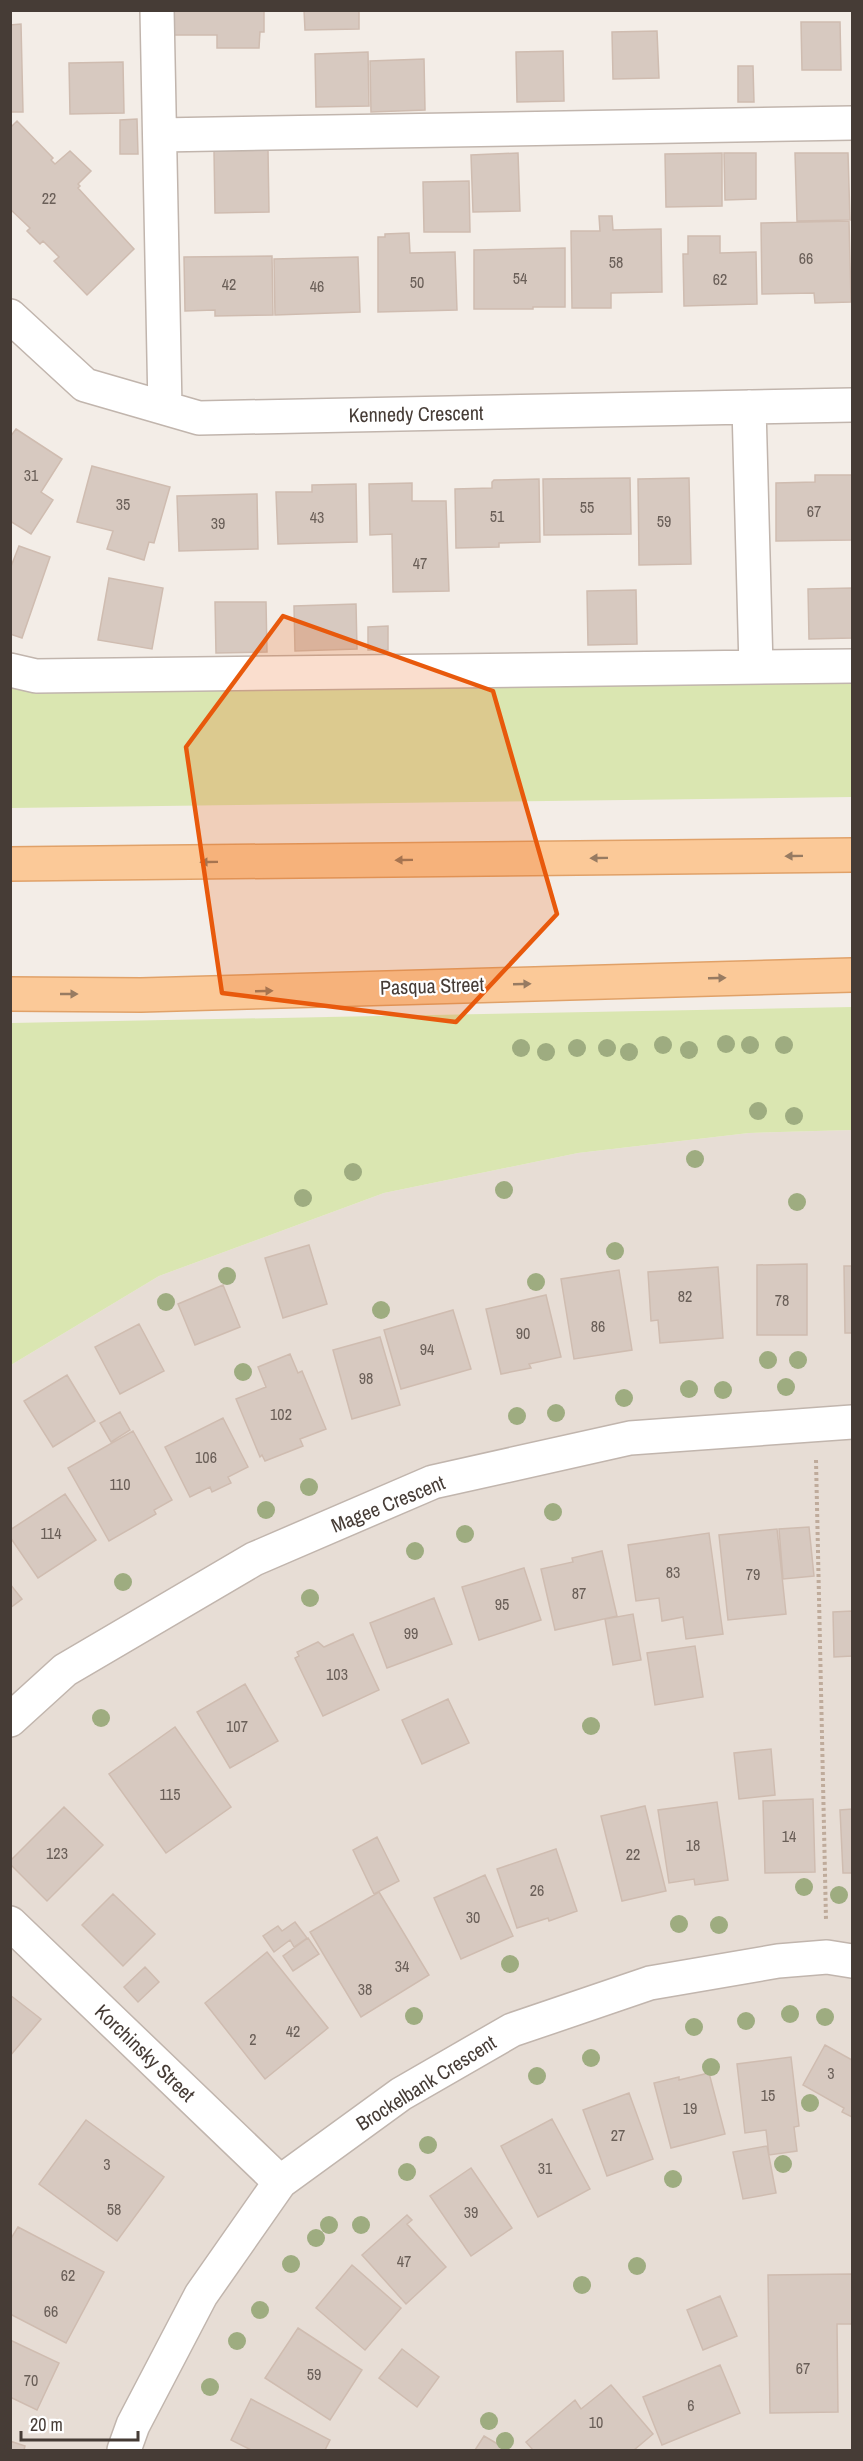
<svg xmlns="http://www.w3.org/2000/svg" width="863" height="2461" viewBox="0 0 863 2461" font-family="'Archivo Narrow',sans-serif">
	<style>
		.residential { fill: #e7ddd5 }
		.green { fill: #dae6b1 }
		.building { fill: #d7c9c0; stroke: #cfbcb0; stroke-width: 1.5 }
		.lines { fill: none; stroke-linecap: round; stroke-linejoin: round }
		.minor-casing { stroke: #c1b5ad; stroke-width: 36 }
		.major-casing { stroke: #e0a168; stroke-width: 36 }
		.path { stroke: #bfab9b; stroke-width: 4; stroke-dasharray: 3 3; stroke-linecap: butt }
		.minor { stroke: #fff; stroke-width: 33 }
		.major { stroke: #fbc998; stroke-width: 33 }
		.tree { fill: #9eac80 }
		.oneway { fill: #977b62 }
		.marked { fill: #e8590c; fill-opacity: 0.2; stroke: #e8590c; stroke-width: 4.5; stroke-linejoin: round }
		.labels { text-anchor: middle; stroke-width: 4.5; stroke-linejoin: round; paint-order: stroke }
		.number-label { font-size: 16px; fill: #6a5f58 }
		.street-label { font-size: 20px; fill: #463c36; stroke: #fff }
	</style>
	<rect width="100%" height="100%" fill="#f3ede7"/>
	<!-- residential -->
	<path class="residential" d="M852,1130v1320h-841v-1085l148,-89 225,-83 194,-40 171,-20z"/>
	<!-- green -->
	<path class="green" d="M852,682v115l-841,11v-123l33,8z
		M852,1007v123l-103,3 -171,20 -194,40 -225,83 -148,89v-342z"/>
	<!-- building -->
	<path class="building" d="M174,10h90v22h-4l-1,16h-42v-13h-43z
		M304,10h55v19l-54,1z
		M801,22h39l1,48h-39z
		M21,24l2,88h-13v-87z
		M657,31l2,47 -46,1 -1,-47z
		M563,51l1,50 -47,1 -1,-50z
		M368,52l1,54 -53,1 -1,-53z
		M424,59l1,51 -54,2 -1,-51z
		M123,62l1,51 -54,1 -1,-51z
		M738,66h15l1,36h-16z
		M137,119l1,35h-18v-34z
		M17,121l36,37 -2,2 4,4 15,-13 21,20 -13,13 2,2 -2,2 56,61 -47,46 -33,-34 5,-4 -16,-16 -3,3 -13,-13 3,-3 -20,-19v-81z
		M268,150l1,62 -54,1 -1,-62z
		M518,153l2,58 -47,1 -2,-57z
		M722,153v53l-56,1 -1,-53z
		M724,153h32v46l-31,1z
		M795,153h53l2,67 -53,1z
		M469,181l1,51h-46l-1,-50z
		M599,216h13l1,14 48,-1 1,63 -51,1v15h-39l-1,-77h29z
		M849,221l2,81 -36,1 -1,-10 -52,1 -1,-71z
		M409,233l1,20 45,-1 2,58 -79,2v-75h7v-3z
		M688,236h32v17l36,-1 1,52 -73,2 -1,-52h5z
		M565,248v59h-32v2h-59v-59z
		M272,256l1,59 -58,1v-6l-30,1 -1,-54z
		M358,257l2,55 -85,3 -1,-56z
		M16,429l46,30 -21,33 12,8 -22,34 -21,-13v-84z
		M92,466l78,21 -16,56 -5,-1 -5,18 -37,-11 6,-18 -36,-9z
		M815,475h37v65l-76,1v-58l39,-1z
		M630,478l1,56 -87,1 -1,-56z
		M689,478l2,86 -52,1 -1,-86z
		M539,479l1,63 -41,1v4l-43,1 -1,-59 37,-1v-6l2,-2z
		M412,483v18h34l3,90 -56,1 -1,-58 -22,1 -1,-51z
		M356,484l1,58 -79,2 -2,-52h36v-7z
		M257,494l1,55 -79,2 -2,-55z
		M19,546l31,11 -28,81 -12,-4v-65z
		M109,578l54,10 -11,61 -54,-9z
		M852,588v50l-43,1 -1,-50z
		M636,590l1,54 -49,1 -1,-54z
		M215,602h51l1,50 -51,1z
		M356,604l1,45 -62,2 -1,-45z
		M388,626v24h-20v-23z
		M309,1245l18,59 -44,14 -18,-60z
		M807,1264v71h-50v-70z
		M844,1266h8v67h-7z
		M718,1267l5,71 -63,5 -2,-23 -7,1 -3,-49z
		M619,1270l13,80 -58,9 -13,-80z
		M223,1285l17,42 -45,18 -17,-41z
		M546,1295l15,62 -32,7 2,4 -30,6 -15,-65z
		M453,1310l18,59 -70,20 -17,-59z
		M139,1324l25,47 -44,23 -25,-47z
		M380,1337l20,68 -48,14 -19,-69z
		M290,1354l8,19 4,-2 24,58 -26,10 3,7 -38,15 -3,-6 -2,2 -24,-58 30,-12 -8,-20z
		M67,1375l28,46 -42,26 -29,-46z
		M120,1412l10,18 -19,12 -11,-19z
		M223,1418l25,49 -20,10 3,6 -19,9 -2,-5 -20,10 -25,-50z
		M133,1431l39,69 -18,10 2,4 -47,27 -41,-73z
		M65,1494l31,46 -58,38 -28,-41v-7z
		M809,1527l5,49 -31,3 -4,-50z
		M777,1529l9,85 -58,6 -9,-85z
		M709,1533l14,101 -37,5 -3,-22 -21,4 -3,-23 -23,3 -8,-56z
		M602,1551l15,65 -62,14 -14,-61 32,-7 -1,-4z
		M524,1568l17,52 -62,20 -17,-53z
		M10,1584l12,15 -12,9z
		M434,1598l18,46 -65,24 -17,-45z
		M852,1611v45l-18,1 -1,-45z
		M633,1614l8,46 -28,5 -8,-46z
		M353,1634l26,56 -56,26 -28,-58 4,-2 -2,-4 21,-10 6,5z
		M695,1646l8,51 -48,8 -8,-52z
		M245,1684l33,57 -48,27 -33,-56z
		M448,1699l21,44 -47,21 -20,-44z
		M175,1727l56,80 -65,46 -57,-79z
		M771,1749l4,46 -36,4 -5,-46z
		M813,1799l2,73 -50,1 -2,-72z
		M717,1802l11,78 -33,5 -1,-6 -25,4 -11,-73z
		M645,1806l21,85 -44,10 -21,-85z
		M64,1807l39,38 -56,56 -37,-37v-3z
		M852,1809v64h-9l-3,-63z
		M377,1837l22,44 -25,13 -21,-44z
		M556,1849l21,62 -28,10 -1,-3 -31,10 -20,-59z
		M485,1875l28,61 -52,23 -27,-61z
		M379,1892l50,83 -68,42 -51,-85z
		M113,1894l42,40 -32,32 -41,-41z
		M295,1922l12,16 -13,9 -4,-7 -16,12 -11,-16 15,-10 4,5z
		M308,1938l11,16 -26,17 -10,-15z
		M267,1952l61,76 -63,51 -60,-76z
		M145,1967l14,15 -21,20 -14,-15z
		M10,1995l31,24 -31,37z
		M825,2045l27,15v57l-10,-5 2,-4 -41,-23z
		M791,2057l8,69 -5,1 3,24 -28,4 -3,-25 -21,3 -8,-69z
		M709,2073l16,61 -54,14 -17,-65 25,-6v3z
		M629,2093l24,66 -46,17 -24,-66z
		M552,2119l38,70 -52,28 -37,-71z
		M86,2120l78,57 -47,64 -78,-57z
		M767,2146l9,47 -33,6 -10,-47z
		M471,2168l41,60 -41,28 -41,-60z
		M407,2215l5,5 -5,4 39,43 -40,37 -44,-49z
		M18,2227l86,45 -38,71 -56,-29v-74z
		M352,2265l49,43 -36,42 -49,-42z
		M852,2274v50h-15l1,88 -68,1 -2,-138z
		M720,2296l17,40 -34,14 -16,-40z
		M298,2328l64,42 -32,50 -65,-42z
		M10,2340l49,23 -22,47 -27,-13z
		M402,2349l37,28 -22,30 -38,-29z
		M720,2365l20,48 -78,32 -19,-48z
		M611,2385l42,49 -19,16h-101l-7,-8 49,-42 6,9z
		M251,2399l79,41 -5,10h-74l-20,-10z
		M484,2436l24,14h-33z
		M10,2441l15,5 -1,4h-14z"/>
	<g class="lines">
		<defs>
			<path id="minor" d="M157,10l8,398
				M160,135l692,-12
				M10,316l75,69 114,33 653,-13
				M749,407l7,260
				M10,670l26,6 816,-10
				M10,1720l55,-50 189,-111 179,-77 197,-44 222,-16
				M10,1923l270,259
				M124,2450l9,-25 68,-130 79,-113 121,-88 111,-64 138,-47 128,-22 49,-4 25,4"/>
			<path id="major" d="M10,864l842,-9
				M10,994l131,1 711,-20"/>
		</defs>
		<!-- minor casing -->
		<use href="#minor" class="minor-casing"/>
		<!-- major casing -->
		<use href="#major" class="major-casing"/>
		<!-- path -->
		<path class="path" d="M816,1460l10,460"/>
		<!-- minor -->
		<use href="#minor" class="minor"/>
		<!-- major -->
		<use href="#major" class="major"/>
	</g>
	<!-- trees -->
	<g class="tree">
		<circle cx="726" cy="1044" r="9"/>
		<circle cx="663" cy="1045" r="9"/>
		<circle cx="750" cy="1045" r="9"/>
		<circle cx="784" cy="1045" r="9"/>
		<circle cx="521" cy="1048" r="9"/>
		<circle cx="577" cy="1048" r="9"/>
		<circle cx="607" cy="1048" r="9"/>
		<circle cx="689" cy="1050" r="9"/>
		<circle cx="546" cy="1052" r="9"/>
		<circle cx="629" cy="1052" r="9"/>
		<circle cx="758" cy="1111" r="9"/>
		<circle cx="794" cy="1116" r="9"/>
		<circle cx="695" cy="1159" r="9"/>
		<circle cx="353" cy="1172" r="9"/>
		<circle cx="504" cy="1190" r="9"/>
		<circle cx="303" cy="1198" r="9"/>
		<circle cx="797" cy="1202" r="9"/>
		<circle cx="615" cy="1251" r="9"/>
		<circle cx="227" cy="1276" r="9"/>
		<circle cx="536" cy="1282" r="9"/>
		<circle cx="166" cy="1302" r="9"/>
		<circle cx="381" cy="1310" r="9"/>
		<circle cx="768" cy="1360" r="9"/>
		<circle cx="798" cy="1360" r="9"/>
		<circle cx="243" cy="1372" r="9"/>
		<circle cx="786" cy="1387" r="9"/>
		<circle cx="689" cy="1389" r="9"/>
		<circle cx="723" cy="1390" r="9"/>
		<circle cx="624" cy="1398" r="9"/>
		<circle cx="556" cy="1413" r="9"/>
		<circle cx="517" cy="1416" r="9"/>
		<circle cx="309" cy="1487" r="9"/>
		<circle cx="266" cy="1510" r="9"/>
		<circle cx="553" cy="1512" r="9"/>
		<circle cx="465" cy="1534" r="9"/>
		<circle cx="415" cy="1551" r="9"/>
		<circle cx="123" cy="1582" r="9"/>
		<circle cx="310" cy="1598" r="9"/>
		<circle cx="101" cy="1718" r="9"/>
		<circle cx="591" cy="1726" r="9"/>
		<circle cx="804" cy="1887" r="9"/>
		<circle cx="839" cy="1895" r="9"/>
		<circle cx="679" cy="1924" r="9"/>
		<circle cx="719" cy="1925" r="9"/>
		<circle cx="510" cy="1964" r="9"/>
		<circle cx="790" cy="2014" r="9"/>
		<circle cx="414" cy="2016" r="9"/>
		<circle cx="825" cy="2017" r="9"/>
		<circle cx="746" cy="2021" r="9"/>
		<circle cx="694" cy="2027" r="9"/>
		<circle cx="591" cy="2058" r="9"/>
		<circle cx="711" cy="2067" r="9"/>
		<circle cx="537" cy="2076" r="9"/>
		<circle cx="810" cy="2103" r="9"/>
		<circle cx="428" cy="2145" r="9"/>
		<circle cx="783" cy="2164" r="9"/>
		<circle cx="407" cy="2172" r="9"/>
		<circle cx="673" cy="2179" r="9"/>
		<circle cx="329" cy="2225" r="9"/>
		<circle cx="361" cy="2225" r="9"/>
		<circle cx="316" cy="2238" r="9"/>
		<circle cx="291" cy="2264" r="9"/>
		<circle cx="637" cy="2266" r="9"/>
		<circle cx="582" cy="2285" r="9"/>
		<circle cx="260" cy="2310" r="9"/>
		<circle cx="237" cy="2341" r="9"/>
		<circle cx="210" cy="2387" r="9"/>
		<circle cx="489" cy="2421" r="9"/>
		<circle cx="505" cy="2441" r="9"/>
	</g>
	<!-- one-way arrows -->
	<defs><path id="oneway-solid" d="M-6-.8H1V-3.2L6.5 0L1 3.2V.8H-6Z" transform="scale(1.5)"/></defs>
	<g class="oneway">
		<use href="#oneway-solid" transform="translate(794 856) rotate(179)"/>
		<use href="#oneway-solid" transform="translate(599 858) rotate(179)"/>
		<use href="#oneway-solid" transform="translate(404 860) rotate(179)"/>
		<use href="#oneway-solid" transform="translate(209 862) rotate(179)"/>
		<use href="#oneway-solid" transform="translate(717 978) rotate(-2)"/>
		<use href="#oneway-solid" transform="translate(522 984) rotate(-2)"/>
		<use href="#oneway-solid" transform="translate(264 991) rotate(-2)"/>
		<use href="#oneway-solid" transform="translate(69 994)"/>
	</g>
	<!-- marked area -->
	<path class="marked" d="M283,616l210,75 64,223 -101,108 -234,-29 -36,-246z"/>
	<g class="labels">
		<!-- number labels -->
		<g class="number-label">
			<text x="49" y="204">22</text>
			<text x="806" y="264">66</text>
			<text x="616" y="268">58</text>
			<text x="520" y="284">54</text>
			<text x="720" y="285">62</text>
			<text x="417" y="288">50</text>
			<text x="229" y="290">42</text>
			<text x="317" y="292">46</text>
			<text x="31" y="481">31</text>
			<text x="123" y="510">35</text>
			<text x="587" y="513">55</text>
			<text x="814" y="517">67</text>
			<text x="497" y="522">51</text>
			<text x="317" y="523">43</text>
			<text x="664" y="527">59</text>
			<text x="218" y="529">39</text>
			<text x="420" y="569">47</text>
			<text x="685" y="1302">82</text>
			<text x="782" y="1306">78</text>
			<text x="598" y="1332">86</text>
			<text x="523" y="1339">90</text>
			<text x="427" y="1355">94</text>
			<text x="366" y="1384">98</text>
			<text x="281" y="1420">102</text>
			<text x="206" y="1463">106</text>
			<text x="120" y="1490">110</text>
			<text x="51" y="1539">114</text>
			<text x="673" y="1578">83</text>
			<text x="753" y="1580">79</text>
			<text x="579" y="1599">87</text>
			<text x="502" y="1610">95</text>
			<text x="411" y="1639">99</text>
			<text x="337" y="1680">103</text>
			<text x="237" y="1732">107</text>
			<text x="170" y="1800">115</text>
			<text x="789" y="1842">14</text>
			<text x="693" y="1851">18</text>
			<text x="57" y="1859">123</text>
			<text x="633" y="1860">22</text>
			<text x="537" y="1896">26</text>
			<text x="473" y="1923">30</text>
			<text x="402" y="1972">34</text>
			<text x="365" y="1995">38</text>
			<text x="293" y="2037">42</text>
			<text x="253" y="2045">2</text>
			<text x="831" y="2079">3</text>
			<text x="768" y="2101">15</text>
			<text x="690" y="2114">19</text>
			<text x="618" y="2141">27</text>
			<text x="107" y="2170">3</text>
			<text x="545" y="2174">31</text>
			<text x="114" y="2215">58</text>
			<text x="471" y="2218">39</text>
			<text x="404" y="2267">47</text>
			<text x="68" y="2281">62</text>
			<text x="51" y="2317">66</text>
			<text x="803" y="2374">67</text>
			<text x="314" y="2380">59</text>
			<text x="31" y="2386">70</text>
			<text x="691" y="2411">6</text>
			<text x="596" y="2428">10</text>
		</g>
		<!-- street labels -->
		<g class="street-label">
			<text transform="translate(416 414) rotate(-1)" y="7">Kennedy Crescent</text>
			<text transform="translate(432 986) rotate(-2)" y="7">Pasqua Street</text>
			<text transform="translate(388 1504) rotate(-22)" y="7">Magee Crescent</text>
			<text transform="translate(145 2053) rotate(44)" y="7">Korchinsky Street</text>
			<text transform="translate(426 2083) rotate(-32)" y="7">Brockelbank Crescent</text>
		</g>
	</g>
	<!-- border -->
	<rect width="863" height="2461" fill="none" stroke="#463c36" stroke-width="24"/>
	<!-- scale -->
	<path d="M21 2431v9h117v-9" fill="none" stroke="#463c36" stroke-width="3"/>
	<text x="30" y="2431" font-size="18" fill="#463c36" stroke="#ffffff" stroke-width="4.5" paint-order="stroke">20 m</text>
</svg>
